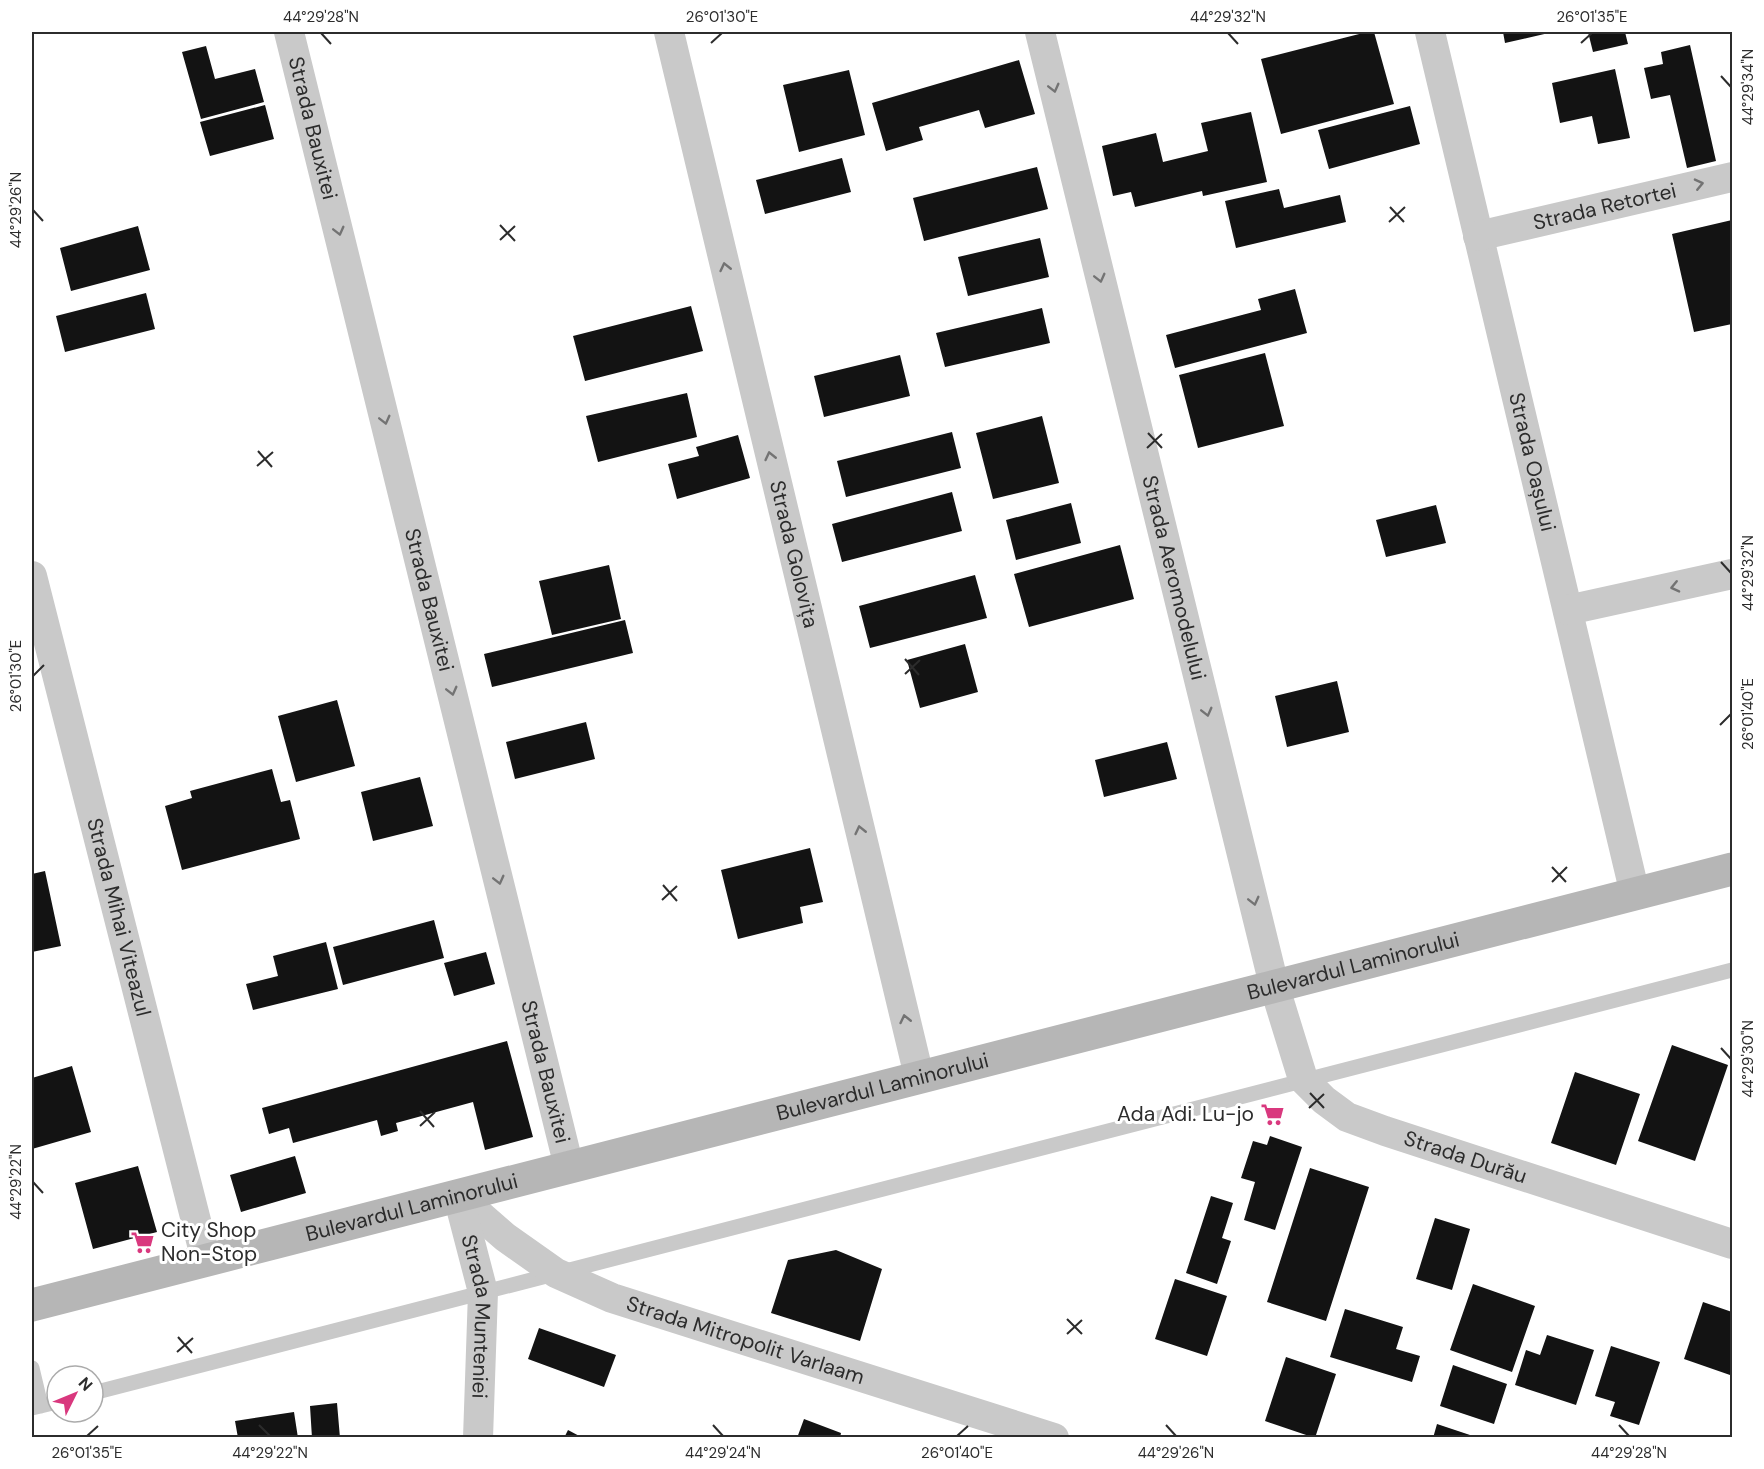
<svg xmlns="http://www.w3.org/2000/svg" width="1764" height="1469" viewBox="0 0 1764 1469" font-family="'DM Sans',sans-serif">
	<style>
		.building { fill: #131313 }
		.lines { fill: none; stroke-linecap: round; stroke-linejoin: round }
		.lane { stroke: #c9c9c9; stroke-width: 15 }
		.street { stroke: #c9c9c9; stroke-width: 30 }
		.secondary { stroke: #b6b6b6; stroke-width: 33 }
		.oneway { stroke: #737373 }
		.ticks { fill: none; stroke: #2c2c2c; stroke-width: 2 }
		.labels { text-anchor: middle; stroke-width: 6; stroke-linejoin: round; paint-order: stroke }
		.street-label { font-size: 21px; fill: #2c2c2c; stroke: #fff }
		.poi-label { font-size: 21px; fill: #2c2c2c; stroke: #fff; text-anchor: end }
		.neatline { fill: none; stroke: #2c2c2c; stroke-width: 2 }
		.ticks-label { font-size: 15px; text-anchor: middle; fill: #2c2c2c }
	</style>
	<rect width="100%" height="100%" fill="#fff"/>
	<!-- building -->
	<path class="building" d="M1367,32h7l20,72 -113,30 -20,-75z
		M1503,32h50l-48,11z
		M1588,32h37l3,12 -35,8z
		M1690,45l26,116 -29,7 -17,-73 -19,4 -7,-31 19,-4 -2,-12z
		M206,46l9,33 40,-10 9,33 -63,17 -19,-67z
		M1019,60l16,54 -50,14 -6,-18 -60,17 4,13 -37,11 -14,-48z
		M1615,69l15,69 -32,6 -6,-28 -32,7 -8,-40z
		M849,70l16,65 -66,17 -16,-67z
		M265,105l9,34 -64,17 -10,-34z
		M1410,106l10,38 -91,25 -11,-39z
		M1251,112l16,70 -64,14 -1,-5 -67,16 -4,-15 -18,4 -11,-50 54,-13 7,29 45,-11 -7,-28z
		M842,158l9,34 -86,22 -9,-34z
		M1037,167l11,42 -124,32 -11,-43z
		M1279,189l5,19 56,-13 6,27 -110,26 -11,-47z
		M1732,220v104l-38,8 -22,-98z
		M138,226l12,44 -79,21 -11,-43z
		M1040,238l9,39 -81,19 -10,-39z
		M1295,289l12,44 -132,35 -9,-33 95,-25 -3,-11z
		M146,293l9,36 -90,23 -9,-36z
		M691,306l12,45 -118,30 -12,-45z
		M1042,308l8,35 -105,24 -9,-34z
		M1265,353l19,73 -86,22 -19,-73z
		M900,355l10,41 -86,21 -10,-41z
		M687,393l10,44 -99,25 -12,-46z
		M1042,416l17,67 -66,16 -17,-66z
		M952,432l9,36 -115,29 -9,-36z
		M738,435l12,43 -73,21 -9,-35 31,-8 -3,-9z
		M952,492l10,39 -120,31 -10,-38z
		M1071,503l10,40 -65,17 -10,-40z
		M1436,505l10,38 -60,14 -10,-37z
		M1120,545l14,54 -105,28 -15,-53z
		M609,565l12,54 -69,16 -13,-54z
		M975,575l12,43 -117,30 -11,-42z
		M625,620l8,33 -141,34 -8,-33z
		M965,644l13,48 -58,16 -13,-48z
		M1337,681l12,51 -62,15 -12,-51z
		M337,700l18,66 -59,16 -18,-66z
		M586,722l9,37 -80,20 -9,-37z
		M1167,742l10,37 -73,18 -9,-37z
		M272,769l9,33 9,-2 10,39 -118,31 -17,-64 27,-8 -2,-7z
		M420,777l13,49 -60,15 -12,-49z
		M810,848l13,54 -23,5 3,16 -65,16 -17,-69z
		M45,871l16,75 -29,6v-78z
		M434,920l10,38 -101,27 -10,-38z
		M326,942l12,47 -85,21 -7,-26 32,-8 -5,-20z
		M486,952l9,32 -41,12 -10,-33z
		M507,1041l26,96 -48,13 -12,-48 -77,21 2,8 -17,5 -4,-16 -84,23 -4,-15 -20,6 -7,-26z
		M1672,1045l56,20 -33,96 -57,-20z
		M72,1066l19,66 -59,17v-71z
		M1575,1072l65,22 -24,71 -65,-22z
		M1270,1136l32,11 -27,83 -31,-10 11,-38 -14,-4 12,-37 14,4z
		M295,1156l11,37 -65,19 -11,-37z
		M138,1166l19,66 -64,17 -18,-66z
		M1310,1168l59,19 -43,134 -59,-19z
		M1211,1196l22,7 -11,35 9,3 -14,43 -31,-11z
		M1435,1218l35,11 -18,61 -36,-11z
		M836,1250l46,19 -22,72 -89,-28 17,-53z
		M1175,1279l52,17 -20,60 -52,-17z
		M1473,1284l62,22 -23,66 -62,-22z
		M1703,1302l29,10v56l-2,7 -46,-16z
		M1345,1309l58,18 -7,22 24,7 -8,26 -82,-25z
		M539,1328l77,27 -12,32 -76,-28z
		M1547,1335l47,15 -18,55 -61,-20 11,-35 14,5z
		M1611,1346l49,16 -21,63 -29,-9 5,-14 -20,-6z
		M1286,1357l50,17 -21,64 -50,-17z
		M1453,1365l54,19 -13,40 -54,-18z
		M337,1403l3,35h-28l-2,-32z
		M294,1412l4,26h-60l-3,-17z
		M804,1419l37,14 -1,5h-43z
		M1437,1424l39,13 -1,1h-42z
		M568,1430l15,8h-19z"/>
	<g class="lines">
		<!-- lane -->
		<path class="lane" d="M32,1368l9,38
			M93,1393l1639,-423
			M32,1408l25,-6"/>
		<!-- street -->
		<g class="street">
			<path id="s1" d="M289,32l280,1135"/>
			<path id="s2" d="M669,32l250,1044"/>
			<path id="s3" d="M1040,32l234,953 29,94 21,21 23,17 38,14 347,113"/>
			<path id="s4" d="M1430,32l205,862"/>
			<path id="s5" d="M1478,236l254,-59"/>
			<path id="s6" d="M32,576l174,684"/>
			<path d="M1568,610l164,-36"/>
			<path id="s7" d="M458,1196l47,41 51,36 56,25 442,140"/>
			<path id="s8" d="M458,1196l25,96 -5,146"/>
		</g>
		<!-- secondary -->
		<path class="secondary" id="s9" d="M32,1305l1700,-436"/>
	</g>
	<!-- one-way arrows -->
	<defs><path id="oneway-chevron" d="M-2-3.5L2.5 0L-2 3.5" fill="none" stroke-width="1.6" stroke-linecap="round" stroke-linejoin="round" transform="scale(1.5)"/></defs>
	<g class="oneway">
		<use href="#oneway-chevron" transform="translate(1054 88) rotate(76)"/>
		<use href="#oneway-chevron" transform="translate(1699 184) rotate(-13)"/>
		<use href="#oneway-chevron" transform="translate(339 231) rotate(76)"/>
		<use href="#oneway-chevron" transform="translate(725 267) rotate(-103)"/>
		<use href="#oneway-chevron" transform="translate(1100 278) rotate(76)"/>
		<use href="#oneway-chevron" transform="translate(385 420) rotate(76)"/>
		<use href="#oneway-chevron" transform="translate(770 456) rotate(-103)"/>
		<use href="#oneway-chevron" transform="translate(1675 587) rotate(167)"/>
		<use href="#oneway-chevron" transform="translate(452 691) rotate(76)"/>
		<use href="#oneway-chevron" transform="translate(1207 712) rotate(76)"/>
		<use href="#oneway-chevron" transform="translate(860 830) rotate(-103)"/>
		<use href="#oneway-chevron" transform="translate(499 880) rotate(76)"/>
		<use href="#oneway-chevron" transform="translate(1254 901) rotate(76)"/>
		<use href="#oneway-chevron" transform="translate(905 1019) rotate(-103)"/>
	</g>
	<!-- ticks -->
	<path class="ticks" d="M321,33l10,11M1228,33l10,11M711,43l11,-10M1581,43l11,-10M1721,76l10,11M1390,207l14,15M33,210l10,11M1389,222l16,-15M500,225l15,16M500,240l15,-14M1148,433l14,15M1147,448l15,-14M258,451l14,16M257,466l16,-14M1721,562l10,11M905,659l14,16M905,674l15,-14M33,676l11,-11M1720,725l11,-11M1552,867l14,15M1552,882l15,-15M663,885l14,16M662,900l15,-14M1721,1048l10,11M1310,1093l14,15M1309,1108l15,-14M420,1111l14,16M420,1126l15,-14M33,1182l10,11M1067,1319l15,15M1067,1334l15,-14M178,1337l14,16M177,1352l16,-14M259,1425l11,11M713,1425l10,11M1166,1425l10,11M1619,1425l10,11M87,1436l11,-10M957,1436l11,-10"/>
	<!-- icons -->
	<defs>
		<symbol id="supermarket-bare" viewBox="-9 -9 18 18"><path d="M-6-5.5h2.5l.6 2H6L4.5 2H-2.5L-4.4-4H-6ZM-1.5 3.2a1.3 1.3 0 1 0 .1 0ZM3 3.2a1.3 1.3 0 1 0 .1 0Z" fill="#d9387e" stroke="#fff" stroke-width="2.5" paint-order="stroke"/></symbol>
	</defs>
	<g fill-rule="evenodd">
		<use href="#supermarket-bare" x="1256" y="1098" width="33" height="33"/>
		<use href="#supermarket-bare" x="126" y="1226" width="33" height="33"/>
	</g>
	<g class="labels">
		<!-- street labels -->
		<g class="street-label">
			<text dy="7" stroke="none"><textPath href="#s1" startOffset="99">Strada Bauxitei</textPath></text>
			<text dy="7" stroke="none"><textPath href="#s5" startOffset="130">Strada Retortei</textPath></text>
			<text dy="7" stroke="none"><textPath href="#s4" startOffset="442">Strada Oașului</textPath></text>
			<text dy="7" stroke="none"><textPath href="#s2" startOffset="537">Strada Golovița</textPath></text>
			<text dy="7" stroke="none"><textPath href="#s3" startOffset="562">Strada Aeromodelului</textPath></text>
			<text dy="7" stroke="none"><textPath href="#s1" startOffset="585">Strada Bauxitei</textPath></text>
			<text dy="7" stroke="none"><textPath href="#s6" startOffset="352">Strada Mihai Viteazul</textPath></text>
			<text dy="7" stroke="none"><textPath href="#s9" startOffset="1364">Bulevardul Laminorului</textPath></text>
			<text dy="7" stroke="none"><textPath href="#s1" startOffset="1071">Strada Bauxitei</textPath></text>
			<text dy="7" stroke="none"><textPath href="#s9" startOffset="878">Bulevardul Laminorului</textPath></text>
			<text dy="7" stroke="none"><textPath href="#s3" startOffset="1263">Strada Durău</textPath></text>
			<text dy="7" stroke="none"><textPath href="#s9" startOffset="392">Bulevardul Laminorului</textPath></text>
			<text dy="7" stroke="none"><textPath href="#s8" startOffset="123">Strada Munteniei</textPath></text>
			<text dy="7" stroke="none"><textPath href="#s7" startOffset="326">Strada Mitropolit Varlaam</textPath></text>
		</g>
		<!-- poi labels -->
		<g class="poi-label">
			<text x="1254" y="1121">Ada Adi. Lu-jo</text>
			<text x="161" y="1237" text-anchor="start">City Shop<tspan x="161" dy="24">Non-Stop</tspan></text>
		</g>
	</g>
	<!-- border -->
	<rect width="1764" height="1469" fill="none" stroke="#ffffff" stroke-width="66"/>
	<!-- north arrow -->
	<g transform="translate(75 1394) rotate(47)"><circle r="28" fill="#ffffff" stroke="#ababab" stroke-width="1.5"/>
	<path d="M0-4.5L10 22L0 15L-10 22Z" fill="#d9387e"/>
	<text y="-9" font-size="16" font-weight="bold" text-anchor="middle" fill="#2c2c2c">N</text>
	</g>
	<rect x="33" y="33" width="1698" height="1403" class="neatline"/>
	<g class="ticks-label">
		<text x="321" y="22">44°29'28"N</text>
		<text x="722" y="22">26°01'30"E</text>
		<text x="1228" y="22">44°29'32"N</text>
		<text x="1592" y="22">26°01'35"E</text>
		<text transform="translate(1748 87) rotate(-90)" y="5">44°29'34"N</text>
		<text transform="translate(16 210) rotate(-90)" y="5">44°29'26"N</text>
		<text transform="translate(1748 573) rotate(-90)" y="5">44°29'32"N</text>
		<text transform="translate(16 676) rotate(-90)" y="5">26°01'30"E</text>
		<text transform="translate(1748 714) rotate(-90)" y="5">26°01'40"E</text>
		<text transform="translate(1748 1059) rotate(-90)" y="5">44°29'30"N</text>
		<text transform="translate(16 1182) rotate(-90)" y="5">44°29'22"N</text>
		<text x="87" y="1458">26°01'35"E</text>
		<text x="270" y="1458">44°29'22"N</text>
		<text x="723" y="1458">44°29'24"N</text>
		<text x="957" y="1458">26°01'40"E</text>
		<text x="1176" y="1458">44°29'26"N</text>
		<text x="1629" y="1458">44°29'28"N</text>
	</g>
</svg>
